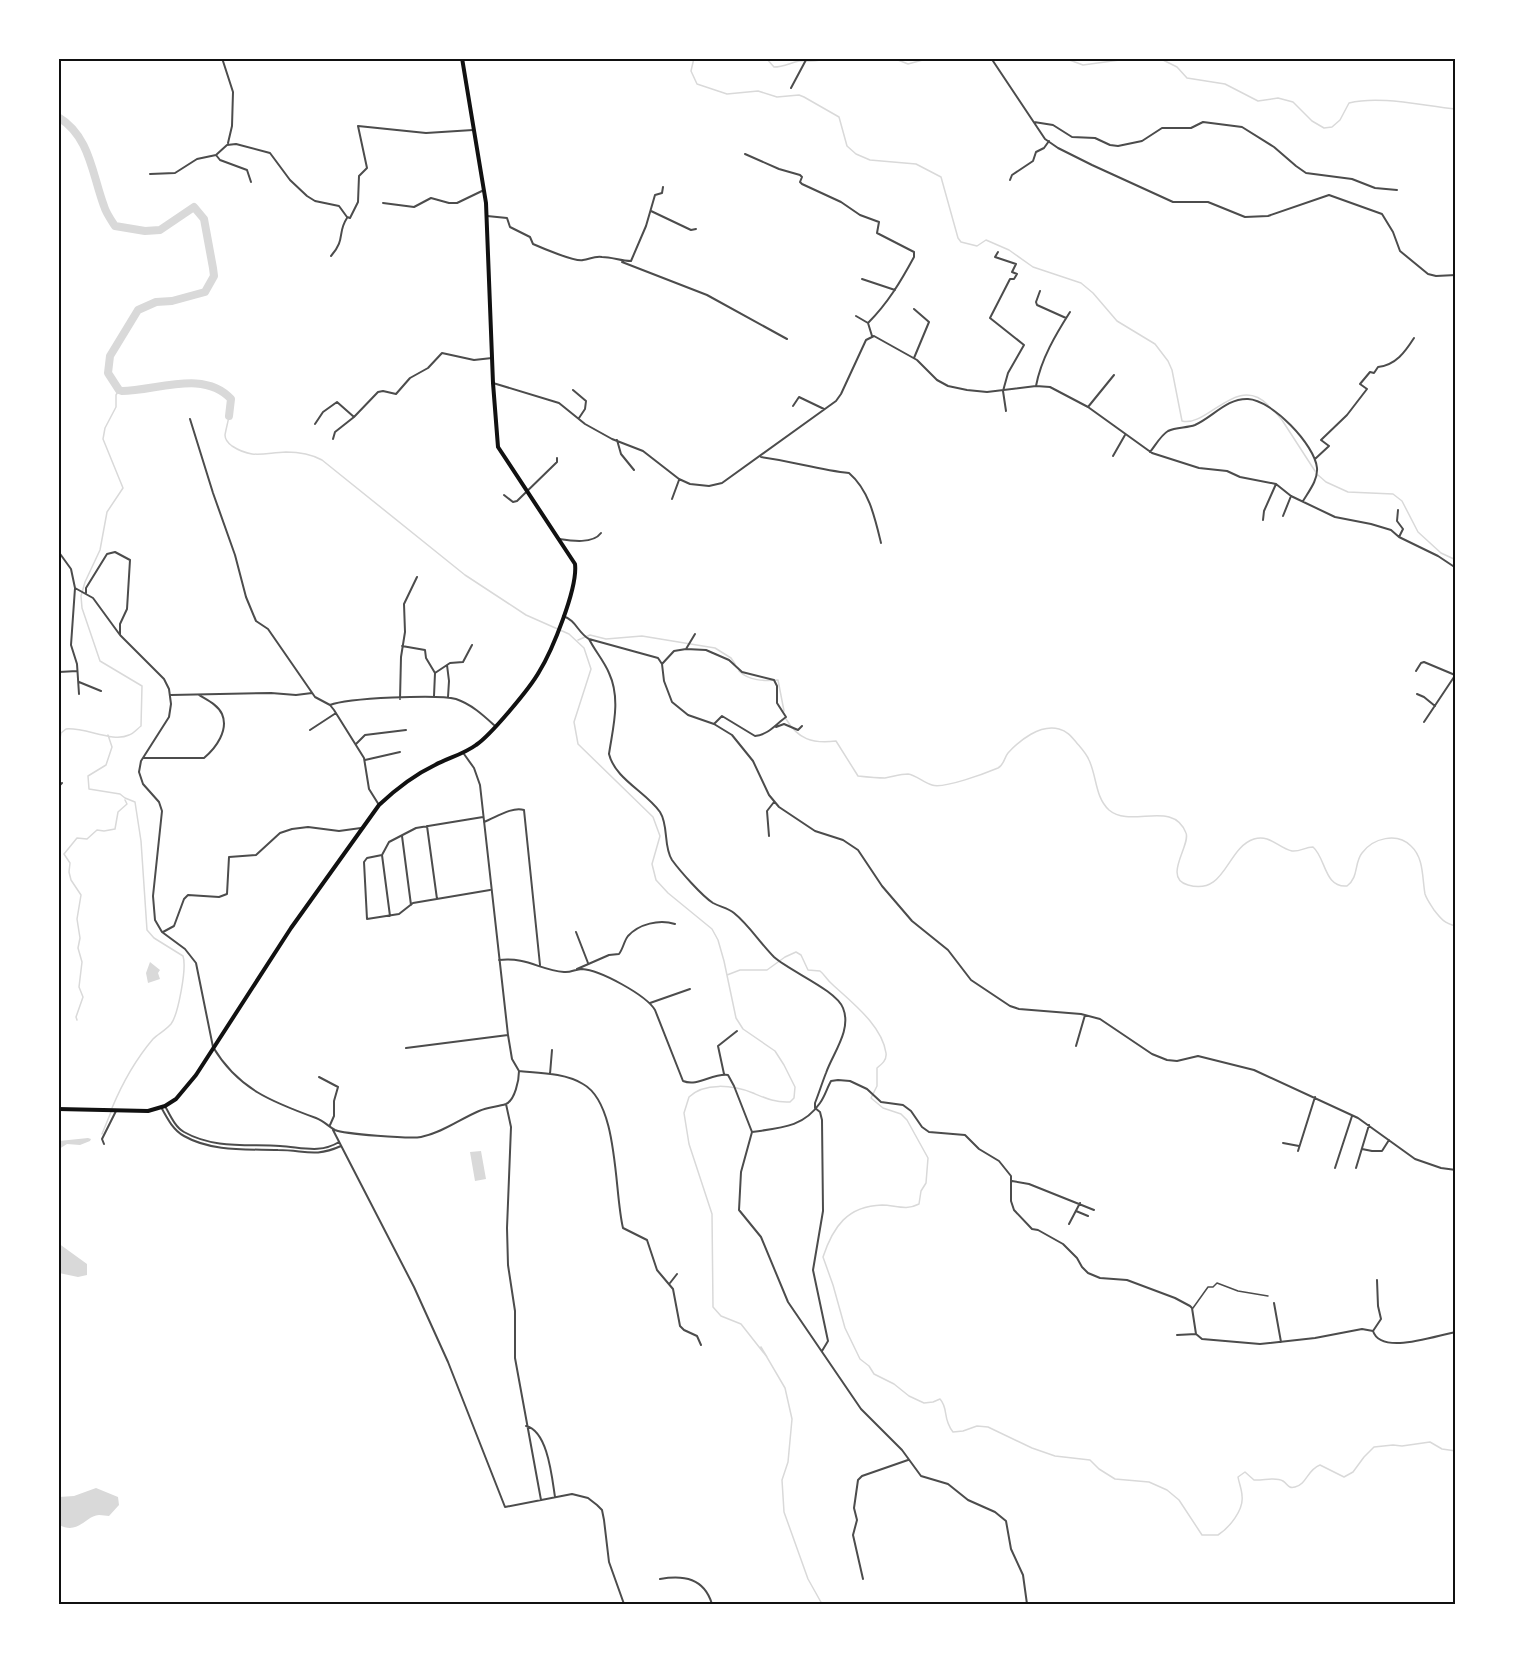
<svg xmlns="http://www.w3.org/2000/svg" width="1514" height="1663" viewBox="0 0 1514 1663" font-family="'DM Sans',sans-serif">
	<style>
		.water { fill: #d9d9d9 }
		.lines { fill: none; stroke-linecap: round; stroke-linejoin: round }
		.stream { stroke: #d9d9d9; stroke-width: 1.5 }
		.river { stroke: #d9d9d9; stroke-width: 8 }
		.pedestrian { stroke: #4c4c4c; stroke-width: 1.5 }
		.minor { stroke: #4c4c4c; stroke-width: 2 }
		.trunk { stroke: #111; stroke-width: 4 }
		.neatline { fill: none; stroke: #111; stroke-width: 2 }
	</style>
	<rect width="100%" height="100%" fill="#fff"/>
	<!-- water -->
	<path class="water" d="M150,962l10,8 -2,3 2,6 -12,4 -2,-10z
		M88,1138l3,1 -1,2 -10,4 -13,-1 -8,5v-8z
		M481,1151l5,28 -11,2 -5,-29z
		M58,1243l29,21v11l-9,2 -19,-4z
		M96,1488l22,9 1,8 -10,11c-3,0 -6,-1 -10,-1 -14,1 -20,20 -40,10v-28l15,-1z"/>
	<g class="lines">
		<!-- stream -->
		<path class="stream" d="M694,58l-3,13 6,13 30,10 31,-3 19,6 22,-2 5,2 35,20 8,29 9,8 14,6 46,4 25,13 17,61 3,4 16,4 9,-6 23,10 24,17 48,16 12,10 24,28 38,23 13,17 4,9 10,51c25,7 55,-48 86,-16
			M766,58l8,9c9,0 16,-4 25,-6 10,-1 17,2 26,-3
			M893,58l15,6 22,-6
			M1064,58l19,7 44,-6h34l16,8 10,11 38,6 33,17 20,-3 15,4 19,19 12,7 8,-1 8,-7 9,-17c31,-8 74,3 107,6
			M1276,413l6,7 33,51
			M229,416c-1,6 -3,13 -4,19 0,5 3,8 7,11 20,13 31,7 54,6 12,0 25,2 36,8l143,115 61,40 43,19 15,14 7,21 -17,53 4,22 75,73 7,19 -8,28 4,16 12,13 44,36 6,11 6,21 12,57 7,11 32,22 9,14 11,22 -1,11 -4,4c-14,1 -25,-4 -37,-9 -20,-8 -49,-11 -64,4l-5,16 5,31 23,70 1,93 8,9 20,8 26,33 -6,-10 24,41 7,31 -4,43 -6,18 2,32 24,67 14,25
			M1318,475l8,7 22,10 45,2 9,7 16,31 23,21 15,7
			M578,640l12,-5 16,4 36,-3 73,12 16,10 4,6
			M739,671c10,10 25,10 39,9l6,31
			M786,719c12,20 26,25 50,22l22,35c9,1 18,2 27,2 7,-1 15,-4 23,-4 8,1 16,9 24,11 12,4 54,-12 66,-17 6,-3 6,-10 10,-15 12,-13 32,-29 51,-24 8,2 12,7 17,13 5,6 10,11 13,18 8,17 6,37 20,50 22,19 64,-11 77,23 5,12 -24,45 2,52 38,11 38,-37 66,-46 16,-5 24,9 38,12 8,1 13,-4 21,-4 13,11 11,41 34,39 12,-9 7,-23 15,-33 11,-15 35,-21 49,-7 13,12 11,31 14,48 2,6 6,11 9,16 7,9 10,13 22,16
			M108,735l4,12 -6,18 -18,11 1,13 31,5 5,4 10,4 6,39 6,89 7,8 29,18c4,12 -5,59 -12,68 -5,6 -13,10 -18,15 -17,20 -31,45 -41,69
			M58,749l3,-16 5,-4c19,-2 47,14 63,6 4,-1 8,-6 12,-9l1,-40 -42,-25 -18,-53 -1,-12 4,-14 15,-32 7,-38 16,-24 -20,-49 2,-11 11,-21v-12l3,-5
			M727,975l13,-5h27l18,-13 11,-5 5,3 7,15 12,1c5,4 7,9 12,13 19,18 50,41 54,69 1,7 -4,11 -9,15v18l-6,12 12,10 18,6 6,6 21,38 -2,25 -5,8 -2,13c-13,7 -24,1 -37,1 -35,1 -49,22 -59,52l10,28 12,43 15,31 9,7 5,8 20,10 15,12 15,7 9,-1 7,-3c9,10 2,19 13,33l10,-1 14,-5 11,1 44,21 23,8 35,4 9,9 16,10 34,3 18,8 12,10 23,35h16c11,-7 26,-25 24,-39 0,-6 -3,-13 -4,-19l7,-5 9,8c9,1 21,-4 29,1 5,3 5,8 12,6 12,-3 12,-17 25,-22l24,12 9,-5 11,-15 10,-10 19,-2 9,1 28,-4 12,7 14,2
			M77,1020l-1,-3 7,-20 -4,-10 3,-25 -4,-14 2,-10 -3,-19 4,-24 -10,-15 -2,-8 1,-9 -6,-9 13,-16 10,1 10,-9 7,1 11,-2 3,-17 9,-8 -2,-4
			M102,1134l9,-22"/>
		<!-- river -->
		<path class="river" d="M58,117c32,19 34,57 46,89 2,7 7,14 11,20l30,5 15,-1 34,-23 10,12 9,49 1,8 -9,16 -33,9 -16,1 -18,8 -28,46 -2,17 11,17 3,1c34,0 82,-22 109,8l-2,17"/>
		<!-- pedestrian -->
		<path class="pedestrian" d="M1193,1308l15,-21h5l4,-4 21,8 30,5"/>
		<!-- minor -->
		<path class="minor" d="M222,58l11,34 -1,34 -4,17
			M911,58h5
			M991,58l54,81 13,9 34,17 81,37h35l37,15 23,-1 61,-21 53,19 11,18 7,19 28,23 8,2 20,-1
			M791,88l16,-30
			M1034,122l19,3 19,12 23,1 15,7 8,1 24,-5 20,-13h29l12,-6 39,5 32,20 22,19 10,7 46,6 23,9 22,2
			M745,154l34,15 21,6 2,2 -2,5 2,2 39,18 19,13 19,7 -2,11 37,19v5c-13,24 -26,46 -46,66l4,13
			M216,155l4,5 27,10 4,12
			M150,174l25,-1 22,-14 19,-4 11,-10 9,-1 34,9 20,27 17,16 8,5 24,5 8,11 3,1 8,-16 1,-26 8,-8 -9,-42 68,7 47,-3
			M1010,180l2,-5 21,-14 3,-9 8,-4 5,-7
			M383,203l31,4 17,-9 18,5h8l27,-13
			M651,211l40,19 5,-1
			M487,216l20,2 3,9 20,10 3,7c9,4 42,18 50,16 7,-1 11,-4 19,-3 10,0 19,4 29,4l15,-35 9,-31 7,-2 1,-6
			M998,252l-3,5 21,7 -4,8 5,2 -3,5h-4l-20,39 34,27 -16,28 -5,18 3,20
			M331,256c15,-17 6,-23 16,-38
			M622,262l85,33 80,44
			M862,279l33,11
			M1040,291l-4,11 1,3 29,13
			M914,309l15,13 -15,36
			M856,316l12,7
			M493,383l66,20 26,21 27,15 31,12 36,28 11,5 19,2 13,-3 114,-82 5,-7 25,-54 8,-4 43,24 20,20 11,6 19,4 20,2 49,-6 14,1 38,20 64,46 47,15 28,3 13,6 36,7 15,12 44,21 36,7 20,6 8,7 39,19 18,12
			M1036,386c5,-27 20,-52 34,-74
			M573,390l13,11 -1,8 -6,9
			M793,406l6,-9 25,12
			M1088,407l26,-32
			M190,419l23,74 22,62 11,42 10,24 12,8 47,68 15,8 4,5 30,48 5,31 10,16
			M315,424l8,-12 14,-10 17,15
			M333,439l2,-7 19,-15 24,-25 5,-1 13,3 14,-16 18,-10 14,-15 32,7 18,-2
			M617,440l4,14 13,16
			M1150,452c5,-6 11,-17 18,-21 8,-4 19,-3 27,-6 18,-8 32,-27 53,-26 24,1 67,46 69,69 1,12 -8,23 -14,33
			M1113,456l12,-21
			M761,457c30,4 59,13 88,16 20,17 26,45 32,70
			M1315,459l14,-13 -8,-6 26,-25 20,-26 -7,-5 10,-12 4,1 4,-6c18,-2 27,-15 36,-29
			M504,495l9,7 4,-1 40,-39v-4
			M672,499l7,-19
			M1398,510l-1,11 6,8 -4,8
			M1283,516l8,-20
			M1263,520l1,-9 12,-27
			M559,539c13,2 34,5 42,-6
			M58,551l13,18 4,19 18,10 27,37 44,44 5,10 2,15 -2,13 -28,44 -2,11 4,12 16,18 3,9 -9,85 2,24 7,12 23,17 11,14 17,84c25,42 59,55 103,71 8,3 13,9 19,12 9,4 75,9 86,7 21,-4 39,-18 58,-26 9,-4 18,-4 27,-7 9,-4 13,-24 13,-33l-7,-12 -4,-24 -28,-250 -6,-17 -10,-14
			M75,588l-4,57 6,19 2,30
			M86,593v-5l21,-34 8,-2 15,8 -3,49 -7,15v11
			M563,616c13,4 15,17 26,23l69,19 4,6 2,17 8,21 16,13 26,9 18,11 21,26 16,34 10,12 36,24 28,9 15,10 24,36 30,35 36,29 23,30 39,26 9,3 62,5 19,5 52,35 15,6 10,1 21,-5 56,14 104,48 57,41 26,9 15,2
			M589,639c6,12 15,22 20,34 12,26 4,54 0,81 6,25 37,38 51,58 9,14 3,34 12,48 8,11 30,36 41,43 7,4 15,5 21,10 15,12 26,30 40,44 17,15 62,33 69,51 9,22 -10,45 -17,65 -4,10 -7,20 -11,30v5l5,4 2,8 1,91 -10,59 15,71 -6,10
			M402,646l23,4 1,8 9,15 -1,23
			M686,649l20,1 23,10 13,12 32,8 3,6v17l9,14c-10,7 -18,18 -31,19l-33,-20 -8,8
			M662,664l12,-13 12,-2 9,-15
			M447,665l2,16 -1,16
			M1416,671l5,-8 3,-1 31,13
			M59,672l18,-1
			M435,673l15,-10 13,-1 9,-17
			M79,682l22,9
			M1417,694l7,3 11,9
			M171,695l100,-2 25,2 16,-2
			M400,699l1,-42 4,-25 -1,-28 13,-27
			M330,705c17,-7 108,-11 126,-6 15,5 27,16 38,26
			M1424,722l32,-48
			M776,727l8,-3 14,6 4,-4
			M310,730l26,-17
			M356,744l9,-9 41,-5
			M144,758h60c12,-10 25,-28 18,-44 -4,-9 -15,-14 -23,-19
			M365,760l35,-8
			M58,787l4,-4
			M483,817l-67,11 -27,14 -7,13 -15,3 -3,4 3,57 32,-5 14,-11 77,-13
			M484,822c11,-4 28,-16 40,-12l16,155
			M427,826l10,73
			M402,836l9,69
			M769,836l-2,-25 7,-9
			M382,855l8,61
			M163,932l11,-6 10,-27 4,-4 31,2 8,-3 2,-37 27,-2 24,-22 12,-4 16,-2 31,4 22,-3
			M576,932l12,31
			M499,960c28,-3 41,10 65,12 6,1 12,-3 18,-3 18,1 64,26 73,41l28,71c15,6 29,-8 45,-6l6,11 18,46c27,-4 51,-4 68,-29 5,-7 7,-15 11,-22l7,-1 12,1 17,8 14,13 22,3 8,6 11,16 7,5 36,3 14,14 20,12 12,15v25l3,9 18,19 6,1 25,14 14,14 5,9 6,6 12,5 27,2 48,18 15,8 2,2 4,26 6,5 58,5 55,-6 47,-9 11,2c8,25 64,4 83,1
			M577,969l32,-14 10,-1c4,-5 5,-13 9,-18 11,-12 31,-17 47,-12
			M650,1003l40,-14
			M1076,1046l9,-31
			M406,1048l102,-13
			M519,1071c21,2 46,2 64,13 36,20 31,108 40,144l24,12 10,30 16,19 7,37 4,4 13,6 4,9
			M550,1074l2,-24
			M724,1074l-6,-28 19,-15
			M319,1077l19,10 -4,14v15l-4,9
			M506,1104l5,23 -4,101 1,37 7,46v47l26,142
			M165,1106c5,9 10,21 19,26 30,17 64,12 96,14 21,1 40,8 59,-4
			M161,1107c6,11 12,23 23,29 28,16 63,13 94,14 27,0 36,8 63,-4
			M333,1130l81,157 34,75 57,145 67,-13 16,4 9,7 5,5 2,10 5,42 15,42
			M752,1132l-11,40 -2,38 22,27 27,65 73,107 41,41 19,26 27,8 20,16 27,12 11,9 5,28 12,26 4,29
			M1283,1143l16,3
			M104,1144l-2,-5 14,-28
			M1362,1149l10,2h10l7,-11
			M1298,1151l17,-54
			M1335,1168l17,-52
			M1356,1168l13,-43
			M1012,1181l17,3 65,26
			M1076,1211l12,5
			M1069,1224l11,-21
			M670,1283l7,-9
			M1274,1303l7,39
			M1373,1331l8,-12 -3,-13 -1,-26
			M1177,1335l19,-1
			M526,1426c22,5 26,52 29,71
			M660,1579c24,-4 44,-1 52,25
			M863,1579l-10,-44 4,-15 -3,-12 4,-28 4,-4 46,-16"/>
		<!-- trunk -->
		<path class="trunk" d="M58,1109l90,2 17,-5 11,-7 20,-24 95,-147 88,-123c17,-16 35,-30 56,-40 13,-7 29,-11 41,-20 15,-10 54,-57 63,-73 13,-21 39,-84 36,-108l-77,-117 -5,-64 -7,-180 -24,-145"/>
	</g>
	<!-- border -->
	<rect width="1514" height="1663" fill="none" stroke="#ffffff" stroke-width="120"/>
	<rect x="60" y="60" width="1394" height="1543" class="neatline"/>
</svg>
